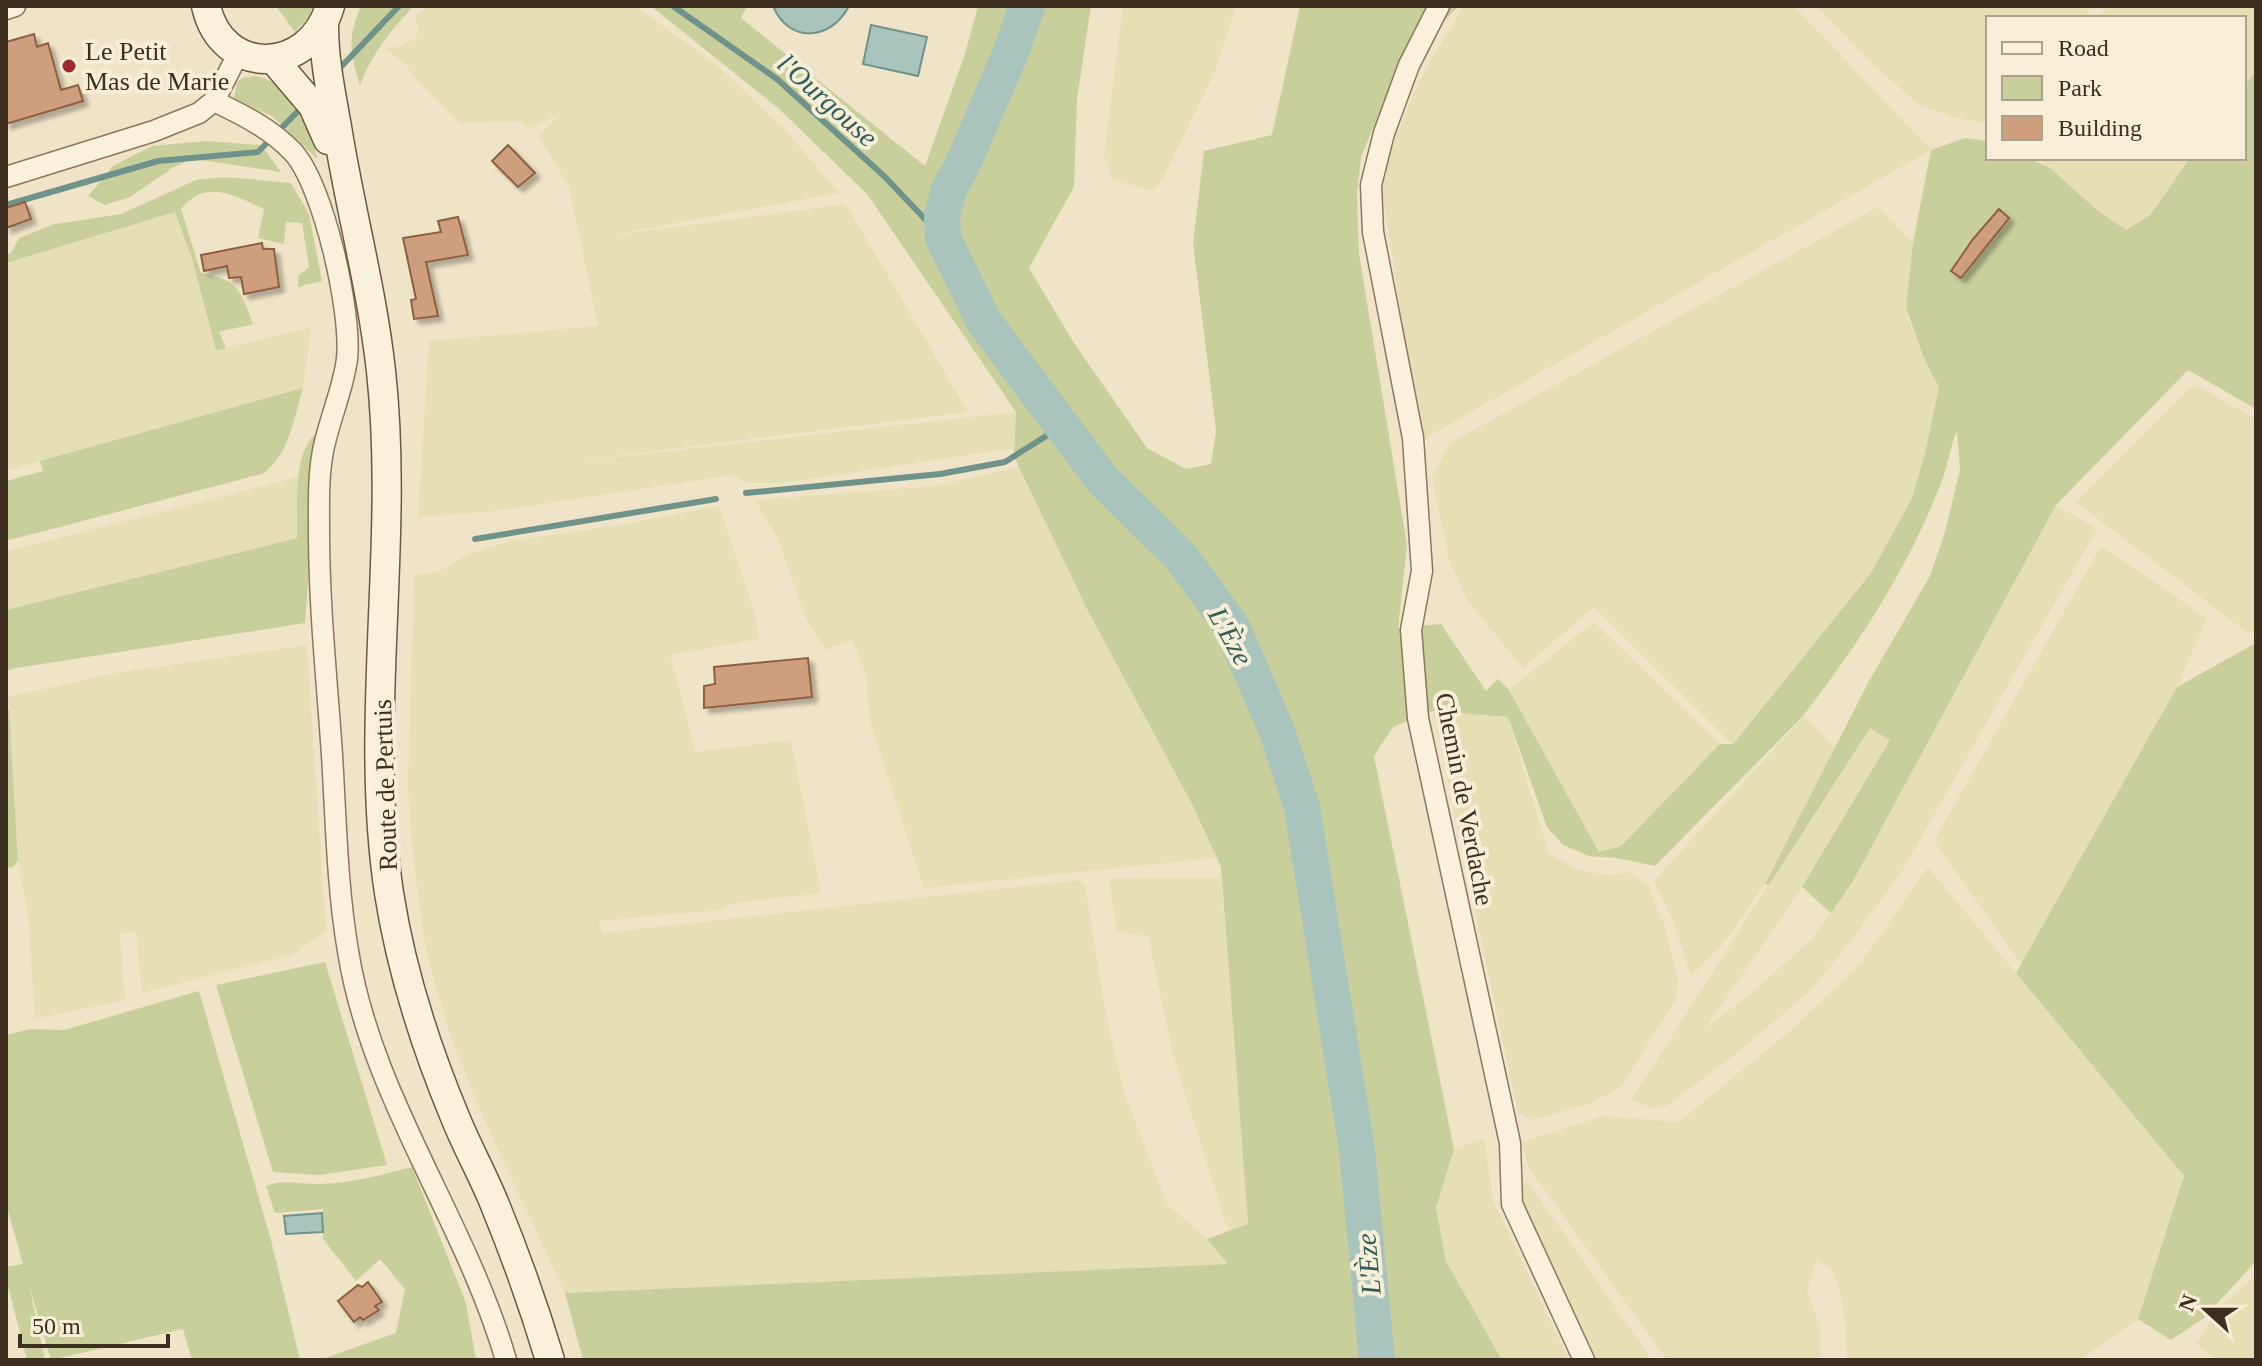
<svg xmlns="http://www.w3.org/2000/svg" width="2262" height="1366" viewBox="0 0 2262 1366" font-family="'Times New Roman',serif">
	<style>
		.farmland { fill: #e6deb5 }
		.green { fill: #c9cf9b }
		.water { fill: #a9c4bc; stroke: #6f938a; stroke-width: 2 }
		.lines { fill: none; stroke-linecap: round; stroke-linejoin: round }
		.stream { stroke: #6f938a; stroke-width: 6 }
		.river { stroke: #a9c4bc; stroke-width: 36 }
		.building { fill: #cf9f7d; stroke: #8d5f41; stroke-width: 2; filter: url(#shadow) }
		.street-casing { stroke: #8d765c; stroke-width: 23 }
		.secondary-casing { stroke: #6f573f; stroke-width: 31 }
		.street { stroke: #faf1dc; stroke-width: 20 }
		.secondary { stroke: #faf1dc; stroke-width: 28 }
		.poi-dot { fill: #9e2a2b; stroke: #f7eed8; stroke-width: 3 }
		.labels { text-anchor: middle; stroke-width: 8; stroke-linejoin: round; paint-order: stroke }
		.poi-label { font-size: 26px; fill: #3d2e20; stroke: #f7eed8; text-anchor: start }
		.street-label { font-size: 26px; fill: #3d2e20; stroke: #f7eed8 }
		.water-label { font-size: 28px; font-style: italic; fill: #2f5d5a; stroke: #f7eed8 }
	</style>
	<defs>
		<filter id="shadow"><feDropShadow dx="5" dy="5" stdDeviation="2" flood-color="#0004"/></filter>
	</defs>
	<rect width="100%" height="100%" fill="#f0e4c8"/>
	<!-- farmland -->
	<path class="farmland" d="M427,6h208l83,60 69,66 52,61 -233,43 240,-32 122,208 -425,53 473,-53 -2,36 -230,35h-37l-14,-8 -237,36 -78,6 11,-176 169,-15 -29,-139 -30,-51 21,-22 -32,15 -8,-8 -60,2 -46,-46 -10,-15 -19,-13 16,-3 13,-7 5,-8 -4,-15z
		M1123,6h113l-22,68 -51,104 -10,13 -40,-11 -9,-25z
		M1464,6h330l137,144 -511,291 -38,-253 10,-43 30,-70z
		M1816,6h276l-8,12h-96v105l-32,-5 -35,-12 -43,-37z
		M2108,6h148v65l-12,15v-68h-145z
		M2038,158h152l-41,57 -23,15 -28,-19z
		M1878,207l35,36 -7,72 33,72 -14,67 -13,44 -41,75 -139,171 -138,-137 -71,61 -56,-68 -18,-40 -17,-83 18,-34z
		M175,212l18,50 23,88 95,-23 -8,61 -297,83v-208z
		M2194,384l62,35v211l-7,4 -173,-132z
		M1013,468h6l69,143 105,195 24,52 -293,30 -55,-169 -2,-42 -15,-37 -26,10 -20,-31 -28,-80 -23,-39 179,-14z
		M298,477v61l-292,72v-59z
		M2056,505l41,24 -193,339 -50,69 -42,52 -76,65 -69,52 -15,2 -21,-8 238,-372 22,12 -89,147 -96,141 47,-36 58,-52 42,-59z
		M719,506l36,108 4,25 -89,16 26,97 95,-12 30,153 -92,11 -1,4 -10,2 -119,11 3,12 477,-53 6,5 21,129 18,78 43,112 40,35 22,25 -664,29 -83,-178 -30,-75 -17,-55 -11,-47 -11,-81 -5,-69 6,-213 24,-3 32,-19 41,-12 108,-16z
		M2101,546l106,72 -30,69 -155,278 -88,-124z
		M1594,622l126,122 -99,102 -22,6 -90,-162z
		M307,645l19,286 -26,17 -1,5 -157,40 -6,-62 -16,3 5,66 -90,19 -7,-103 -10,-55 -10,-164 107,-24z
		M1433,711l75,6 41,137 30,16 30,5 19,-3 20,13 16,39 14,57 -3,20 -55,87 -29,15 -57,17 -16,-7z
		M1804,716l32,33 -71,135 -35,51 -39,42 -17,-54 -20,-42z
		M1928,867l256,309 -46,143 -58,41h-233l-2,-40 -6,-33 -9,-20 -14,-6 -9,30 13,35v34h-153l-137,-191 -9,-27 83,-26 75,6 118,-97 66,-65z
		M1109,878h112l27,346 -20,7 -55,-176 -25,-119 -31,-4z
		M1484,1138l9,62 76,160h-67l-56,-99 -10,-53 18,-59z
		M1518,1182l11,1 123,177h-57l-74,-158z
		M2256,1275v85h-38l-22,-16 22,-35z"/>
	<!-- green -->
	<path class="green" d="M276,6h37l-4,11 -14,15z
		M361,6h53c-23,24 -42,47 -54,79 -10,-31 -13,-48 1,-79z
		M651,6h96l-6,12 184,148 40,-112 13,-48h113l-14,93 -3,88 -45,81 45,75 73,105 39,21 25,-5 5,-33 -23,-188 11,-92 68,-16 28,-129h159l-61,61 -37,90 -4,36 2,61 48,291 -9,83 43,-4 45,67 12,-12 11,11 90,162 22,-6 99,-102h13l138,-171 41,-75 13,-44 14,-67 -15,-29 -18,-50 7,-65 18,-93 34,-12 23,3v17h41l21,10 48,43 28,19 24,-15 40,-57h54v-72l12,-15v338l-68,-39 -132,135 -203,376 -22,32 -29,-26 88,-147 -20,-12 -101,157 -4,-1 104,-203 61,-105 15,-44 15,-62 -3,-40c-7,17 -9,36 -16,53 -32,84 -83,162 -138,233l-148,150 -39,-8 -27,-2 -26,-11 -16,-18 -39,-110 -75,-6 -40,16 -19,29 80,393 -18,59 10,53 56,99h-919l-18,-67 663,-29 -21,-25 41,-15 -27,-357 -28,-61 -105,-195 -74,-154 2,-45 -149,-218 -89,-86z
		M255,76c38,6 56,49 62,83l-45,-43 -38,-17 2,-16 6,-5z
		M206,141l55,4 20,27 -88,-13 -19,8 -44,30 -25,8 -17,-9 25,-30 39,-20z
		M224,177l67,6 18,31 13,67 -24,6v-11l11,-9 -7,-44 -16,-1 -2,22 -26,-6 6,-29c-30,-13 -57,-31 -83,0l20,64c38,7 39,17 52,51l-34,8 7,16 -10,2 -23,-88 -18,-50 -169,51v-8l5,-2 8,-15 36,-14 66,-10 75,-34z
		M303,388c-9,29 -14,69 -41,86l-256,67v-60l37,-10 -3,-10z
		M317,433l-9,56v94l-3,40 -289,45 -10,3v-61l291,-72c1,-27 -5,-88 20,-105z
		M2256,643v618l-52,57 -33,22 -33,-21 46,-143 -168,-203 161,-286z
		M6,710h3l9,151 -5,6 -7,1z
		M325,962l62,203 -68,10 -46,-3 -57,-187z
		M199,991l72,249 29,120h-108l-9,-31 -132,31 -22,-75 16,75h-18l-21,-82v-11l17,-3 -17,-60v-169l25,-6 33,1z
		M412,1167l54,136 10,57h-151v-2l71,-25 9,-44 -25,-30 -24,22 -33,-42v-30l-48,4 -9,-27c16,-7 33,-2 51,-2 31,0 65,-9 95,-17z"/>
	<!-- water -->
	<path class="water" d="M773,6h76c-18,35 -60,38 -76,0z
		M871,25l56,12 -9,39 -55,-12z
		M322,1213l1,19 -37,2 -2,-18z"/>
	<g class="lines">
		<!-- stream -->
		<path class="stream" d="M673,6l104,73 107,97 59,62
			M337,71l62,-65
			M6,205l152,-44 100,-9 46,-47
			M746,493l194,-19 65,-12 57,-36
			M475,539l241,-40"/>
		<!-- river -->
		<path class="river" d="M1027,6l-16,46 -49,114 -13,23 -7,26 1,23 40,82 46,62 73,97 80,79 50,69 45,104 25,76 55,343 20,210"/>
	</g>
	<!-- building -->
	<path class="building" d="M34,34l3,13 11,-4 13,47 17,-5 5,16 -77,23v-82z
		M508,145l27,28 -17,14 -26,-26z
		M25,202l6,17 -25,9v-20z
		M1999,209l10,9 -48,60 -10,-7 22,-32z
		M458,217l10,38 -42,7 12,54 -24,3 -3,-19 5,-1 -13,-61 38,-6 -3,-11z
		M262,243l1,6h11l5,38 -35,7 -3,-17 -12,1 -2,-12 -23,5 -3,-16z
		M808,658l4,39 -108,11v-22l11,-2 -1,-17z
		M368,1282l14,20 -7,4 4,4 -16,10 -3,-3 -6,5 -16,-21 20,-16 4,2z"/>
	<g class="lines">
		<defs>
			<path id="street" d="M1439,6l-30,59 -25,68 -13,52 2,47 40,206 9,133 -11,59 7,88 92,425 2,61 72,156
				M6,9l9,-3
				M214,101c29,14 57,28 79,51 31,34 59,161 54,207 -4,31 -18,61 -24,92 -5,26 -4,54 -4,81 0,74 8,149 13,223 4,65 5,131 16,196 23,146 117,268 158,409
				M6,177l148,-46 45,-18 15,-12 25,-49"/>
			<path id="secondary" d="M206,6c16,72 104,69 124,0
				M324,25c0,35 7,68 13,102 13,82 35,162 44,244 19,173 -18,349 8,522 12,77 36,152 66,224 12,30 28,58 40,88 21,51 39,102 55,155
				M273,59l40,47 15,34"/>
		</defs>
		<!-- street casing -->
		<use href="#street" class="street-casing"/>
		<!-- secondary casing -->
		<use href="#secondary" class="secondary-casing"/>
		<!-- street -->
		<use href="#street" class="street"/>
		<!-- secondary -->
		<use href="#secondary" class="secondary"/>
	</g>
	<!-- markers -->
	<circle class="poi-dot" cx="69" cy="66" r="8"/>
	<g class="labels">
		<!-- poi labels -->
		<g class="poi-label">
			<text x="85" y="60">Le Petit<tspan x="85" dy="30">Mas de Marie</tspan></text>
		</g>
		<!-- street labels -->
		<g class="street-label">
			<text transform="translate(385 785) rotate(-92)" y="9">Route de Pertuis</text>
			<text transform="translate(1465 799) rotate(79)" y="9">Chemin de Verdache</text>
		</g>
		<!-- water labels -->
		<g class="water-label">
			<text transform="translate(828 100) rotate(42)" y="10">l'Ourgouse</text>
			<text transform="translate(1231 636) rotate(61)" y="10">L'Èze</text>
			<text transform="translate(1368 1264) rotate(-95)" y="10">L'Èze</text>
		</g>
	</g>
	<!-- border -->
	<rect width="2262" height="1366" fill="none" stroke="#3d2e20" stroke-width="16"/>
	<!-- legend -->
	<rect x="1986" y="16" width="260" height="144" fill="#f7eed8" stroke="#ada18e" stroke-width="2"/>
	<rect x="2002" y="42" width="40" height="12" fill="#faf1dc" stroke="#ada18e" stroke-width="2"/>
	<text x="2058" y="56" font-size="24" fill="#3d2e20">Road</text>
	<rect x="2002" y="76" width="40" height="24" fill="#c9cf9b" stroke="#ada18e" stroke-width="2"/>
	<text x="2058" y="96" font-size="24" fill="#3d2e20">Park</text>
	<rect x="2002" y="116" width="40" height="24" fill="#cf9f7d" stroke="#ada18e" stroke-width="2"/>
	<text x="2058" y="136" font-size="24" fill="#3d2e20">Building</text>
	<!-- north arrow -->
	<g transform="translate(2206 1310) rotate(291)" stroke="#f7eed8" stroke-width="6" paint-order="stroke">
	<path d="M0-6L14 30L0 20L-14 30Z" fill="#3d2e20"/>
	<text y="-12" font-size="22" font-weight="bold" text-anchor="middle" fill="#3d2e20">N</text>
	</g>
	<!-- scale -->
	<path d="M20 1334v12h148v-12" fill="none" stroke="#3d2e20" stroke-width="4"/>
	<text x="32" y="1334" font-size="24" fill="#3d2e20" stroke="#f7eed8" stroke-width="6" paint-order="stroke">50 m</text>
</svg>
